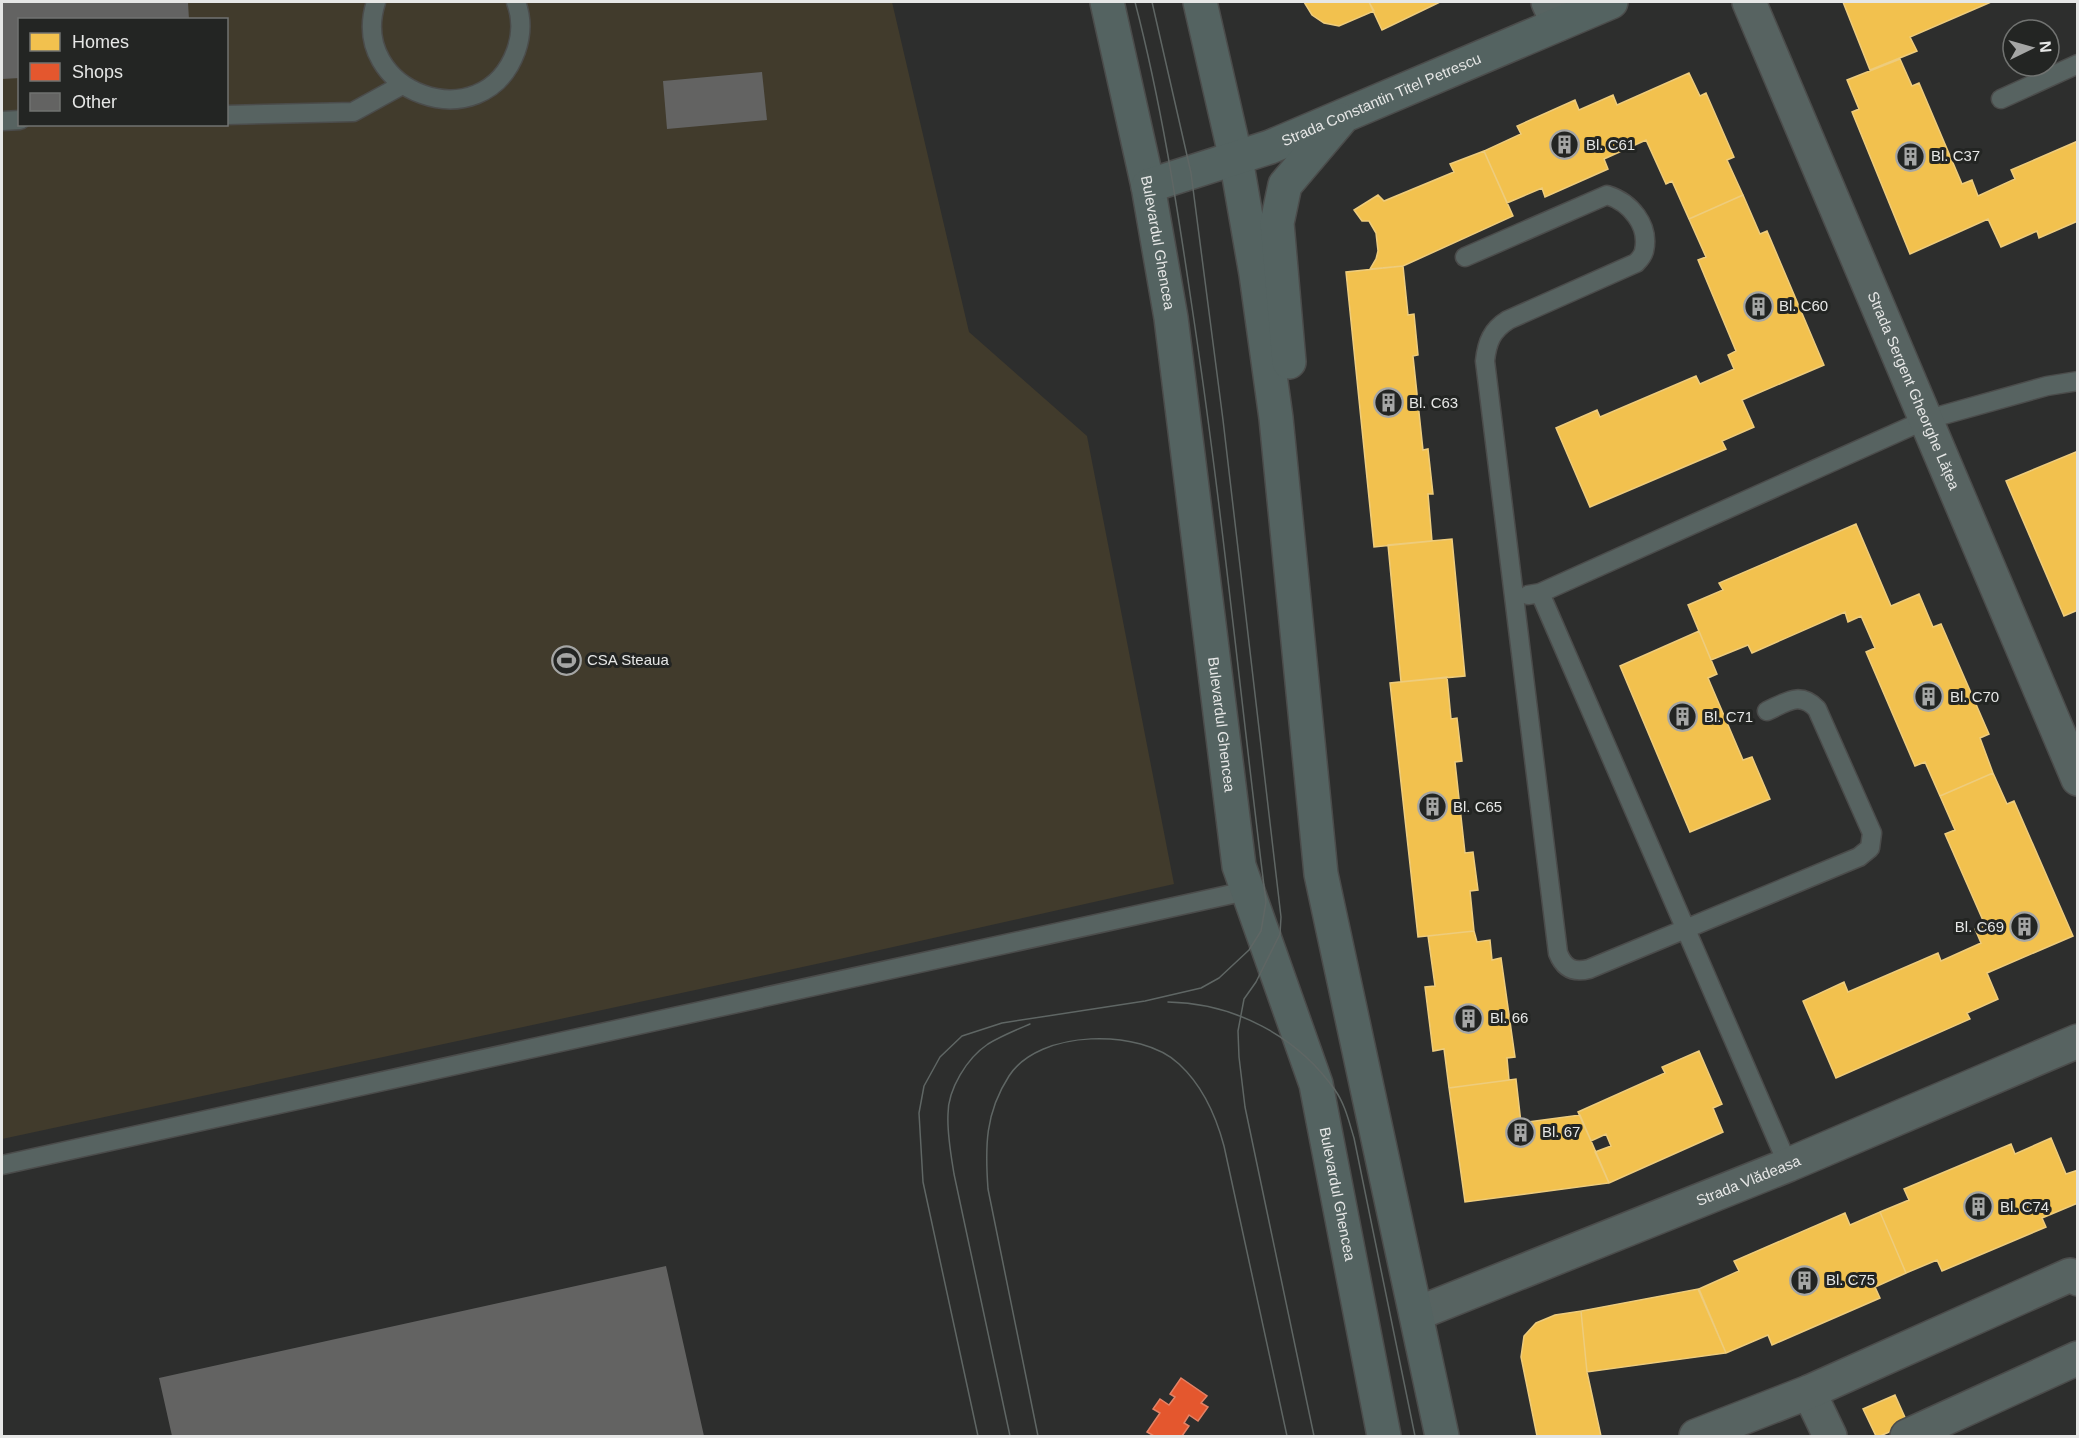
<svg xmlns="http://www.w3.org/2000/svg" width="2079" height="1438" viewBox="0 0 2079 1438" font-family="Arial,sans-serif">
	<style>
		.green { fill: #413b2c; fill-rule: evenodd }
		.homes { fill: #f2c14e; stroke: #eecc7c; stroke-width: 1.5 }
		.shops { fill: #e4572e; stroke: #e58265; stroke-width: 1.5 }
		.building { fill: #636362 }
		.lines { fill: none; stroke-linecap: round; stroke-linejoin: round }
		.lane-casing { stroke: #4b4c4b; stroke-width: 21 }
		.street-casing { stroke: #4b4c4b; stroke-width: 36 }
		.secondary-casing { stroke: #4b4c4b; stroke-width: 36 }
		.lane { stroke: #576361; stroke-width: 18 }
		.street { stroke: #576361; stroke-width: 33 }
		.secondary { stroke: #546361; stroke-width: 33 }
		.tram { stroke: #5f6664; stroke-width: 1.5 }
		.labels { text-anchor: middle; stroke-width: 6; stroke-linejoin: round; paint-order: stroke }
		.street-label { font-size: 15px; fill: #e6e7e6; stroke: #232523 }
		.poi-label { font-size: 15px; fill: #e6e7e6; stroke: #232523; text-anchor: start }
	</style>
	<rect width="100%" height="100%" fill="#2d2e2d"/>
	<!-- green -->
	<path class="green" d="M2,2h890l77,330 118,104 87,448 -330,74 -842,181zM20,20h206v104h-206z"/>
	<!-- homes -->
	<path class="homes" d="M1304,2h65l5,9 -35,15 -15,-3 -12,-8z
		M1369,2h71l-58,28z
		M1843,2h148l-81,35 7,14 -47,19z
		M1900,59l12,27 7,-3 43,101 10,-4 6,16 37,-17 -4,-9 67,-29v80l-39,17 -2,-7 -36,16 -13,-28 -78,35 -58,-142 7,-3 -12,-29z
		M1689,73l11,23 6,-3 28,64 -7,3 16,35 -54,24 -17,-38 -6,3 -20,-44 -42,19 4,10 -63,28 -3,-9 -35,15 -23,-52 37,-17 -4,-8 58,-26 4,10 34,-15 4,10z
		M1484,151l29,65 -110,50 -33,3 6,-10 2,-8 -2,-18 -7,-12h-7l-8,-11 24,-15 6,6 70,-29 -4,-8z
		M1743,195l17,39 7,-3 57,134 -82,35 12,27 -32,14 4,8 -136,58 -34,-79 41,-18 3,7 96,-41 4,8 34,-15 -6,-14 8,-4 -38,-91 8,-3 -17,-38z
		M1403,266l5,49 6,-1 4,41 -5,1 10,94 5,-1 5,45h-5l4,47 -58,6 -28,-275z
		M2078,451v159l-14,6 -58,-135z
		M1856,524l35,82 28,-12 14,33 8,-3 48,110 -9,4 13,35 -53,23 -15,-34 -10,4 -49,-114 9,-4 -14,-32 -13,6 -3,-10 -93,41 -4,-8 -37,15 -23,-55 35,-15 -4,-7z
		M1452,539l13,137 -64,6 -13,-137z
		M1699,631l18,43 -9,4 35,82 9,-3 18,42 -80,33 -70,-166z
		M1447,677l4,42 6,-1 5,43 -7,1 10,91 8,-1 5,38 -8,1 4,40 -56,6 -28,-254z
		M1993,773l14,31 7,-3 59,135 -86,37 11,26 -31,14 3,6 -134,59 -33,-77 41,-19 4,10 90,-39 3,8 40,-18 -6,-14 10,-4 -40,-91 10,-4 -15,-34z
		M1474,931l3,11 13,-2 2,20 9,-2 14,99 -8,1 2,22 -60,8 -5,-39 -11,2 -8,-64 10,-1 -7,-50z
		M1699,1051l23,53 -9,4 10,24 -114,51 -14,-31 16,-6 -5,-12 -15,7 -13,-29 87,-39 -3,-6z
		M1516,1079l5,44 59,-8 29,68 -144,19 -16,-114z
		M2051,1138l15,36 12,-4v33l-36,15 4,9 -104,44 -5,-11 -31,13 -26,-61 29,-12 -5,-11 107,-45 4,10z
		M1880,1212l26,61 -31,14 5,11 -108,47 -4,-10 -42,18 -27,-64 40,-18 -5,-10 111,-48 5,12z
		M1698,1289l28,64 -139,19 -6,-61z
		M1581,1311l6,61 14,64h-64l-16,-79 3,-21 12,-13 19,-8z
		M1895,1395l13,29 -28,12h-4l-13,-27z"/>
	<!-- shops -->
	<path class="shops" d="M1181,1378l26,18 -6,7 7,4 -10,14 -9,-6 -5,8 5,3 -7,10h-28l-7,-4 13,-19 -7,-4 7,-10 9,6 6,-8 -5,-3z"/>
	<!-- building -->
	<path class="building" d="M2,2h186l1,18h-169v58l-18,1z
		M762,72l5,48 -100,9 -4,-48z
		M666,1266l38,170h-532l-13,-58z"/>
	<g class="lines">
		<defs>
			<path id="lane" d="M376,2c-29,90 107,140 140,49 6,-17 6,-33 0,-49
				M2001,99l77,-35
				M226,115l127,-3 49,-27
				M2,121l18,-1
				M1465,257l142,-62c23,7 43,30 37,56 -1,4 -5,9 -8,12l-128,57c-16,10 -21,22 -23,41l73,592c6,15 15,20 31,16l270,-112 11,-9 2,-15 -55,-124c-17,-18 -30,-7 -50,2
				M1540,593l248,572
				M1528,595l12,-2 385,-173 122,-34 31,-5
				M2,1165l1244,-274"/>
			<g id="street">
				<path d="M1548,2l10,22"/>
				<path id="s1" d="M1749,2l329,777"/>
				<path id="s2" d="M1416,1314l372,-149 290,-124"/>
				<path d="M1809,1392l21,44"/>
				<path d="M1696,1436l113,-44 261,-117 8,4"/>
				<path d="M1907,1436l171,-78"/>
			</g>
			<g id="secondary">
				<path id="s3" d="M1107,2l41,184 23,132 68,548 77,218 68,352"/>
				<path d="M1200,2l36,157 20,115 20,144 45,456 121,562"/>
				<path id="s4" d="M1148,186l122,-39 341,-145"/>
				<path d="M1289,362l-12,-139 8,-38 55,-65"/>
			</g>
		</defs>
		<!-- lane casing -->
		<use href="#lane" class="lane-casing"/>
		<!-- street casing -->
		<use href="#street" class="street-casing"/>
		<!-- secondary casing -->
		<use href="#secondary" class="secondary-casing"/>
		<!-- lane -->
		<use href="#lane" class="lane"/>
		<!-- street -->
		<use href="#street" class="street"/>
		<!-- secondary -->
		<use href="#secondary" class="secondary"/>
		<!-- tram -->
		<path class="tram" d="M1152,2l39,171 32,247 58,497 -1,17 -24,48 -12,17 -6,32 1,26 6,50 69,329
			M1168,1002c66,1 129,34 167,88 10,14 14,32 19,48l61,298
			M978,1436l-55,-254 -4,-69 5,-27 16,-29 22,-21 40,-13 143,-22 56,-13 18,-10 30,-28 12,-19 5,-29c-25,-198 -44,-397 -74,-595 -15,-102 -31,-205 -57,-305
			M1010,1436l-56,-262c-3,-19 -7,-40 -6,-60 0,-25 19,-56 40,-70 13,-8 28,-14 42,-20
			M1038,1436l-50,-247c-3,-42 -3,-76 21,-113 30,-47 132,-48 170,-12 24,22 37,52 45,82l63,290"/>
	</g>
	<!-- icons -->
	<defs>
		<symbol id="building-ring" viewBox="-11 -11 22 22"><circle r="9.5" fill="#232523" stroke="#a5a6a5" stroke-width="1.5"/><path d="M-4-6H4V6H1V3H-1V6H-4ZM-2.5-4.3h1.7v1.8h-1.7ZM.8-4.3h1.7v1.8H.8ZM-2.5-1h1.7V.8h-1.7ZM.8-1h1.7V.8H.8Z" fill="#a5a6a5"/></symbol>
		<symbol id="stadium-ring" viewBox="-11 -11 22 22"><circle r="9.5" fill="#232523" stroke="#a5a6a5" stroke-width="1.5"/><path d="M0-5a6.5 5 0 1 0 0 10a6.5 5 0 1 0 0-10ZM-3.5-1.8h7v3.6h-7Z" fill="#a5a6a5"/></symbol>
	</defs>
	<g fill-rule="evenodd">
		<use href="#building-ring" x="1548" y="128" width="33" height="33"/>
		<use href="#building-ring" x="1894" y="140" width="33" height="33"/>
		<use href="#building-ring" x="1742" y="290" width="33" height="33"/>
		<use href="#building-ring" x="1372" y="386" width="33" height="33"/>
		<use href="#stadium-ring" x="550" y="644" width="33" height="33"/>
		<use href="#building-ring" x="1912" y="680" width="33" height="33"/>
		<use href="#building-ring" x="1666" y="700" width="33" height="33"/>
		<use href="#building-ring" x="1416" y="790" width="33" height="33"/>
		<use href="#building-ring" x="2008" y="910" width="33" height="33"/>
		<use href="#building-ring" x="1452" y="1002" width="33" height="33"/>
		<use href="#building-ring" x="1504" y="1116" width="33" height="33"/>
		<use href="#building-ring" x="1962" y="1190" width="33" height="33"/>
		<use href="#building-ring" x="1788" y="1264" width="33" height="33"/>
	</g>
	<g class="labels">
		<!-- street labels -->
		<g class="street-label">
			<text dy="5" stroke="none"><textPath href="#s4" startOffset="249">Strada Constantin Titel Petrescu</textPath></text>
			<text dy="5" stroke="none"><textPath href="#s3" startOffset="246">Bulevardul Ghencea</textPath></text>
			<text dy="5" stroke="none"><textPath href="#s1" startOffset="422">Strada Sergent Gheorghe Lățea</textPath></text>
			<text dy="5" stroke="none"><textPath href="#s3" startOffset="732">Bulevardul Ghencea</textPath></text>
			<text dy="5" stroke="none"><textPath href="#s2" startOffset="358">Strada Vlădeasa</textPath></text>
			<text dy="5" stroke="none"><textPath href="#s3" startOffset="1218">Bulevardul Ghencea</textPath></text>
		</g>
		<!-- poi labels -->
		<g class="poi-label">
			<text x="1586" y="150">Bl. C61</text>
			<text x="1931" y="161">Bl. C37</text>
			<text x="1779" y="311">Bl. C60</text>
			<text x="1409" y="408">Bl. C63</text>
			<text x="587" y="665">CSA Steaua</text>
			<text x="1950" y="702">Bl. C70</text>
			<text x="1704" y="722">Bl. C71</text>
			<text x="1453" y="812">Bl. C65</text>
			<text x="2004" y="932" text-anchor="end">Bl. C69</text>
			<text x="1490" y="1023">Bl. 66</text>
			<text x="1542" y="1137">Bl. 67</text>
			<text x="2000" y="1212">Bl. C74</text>
			<text x="1826" y="1285">Bl. C75</text>
		</g>
	</g>
	<!-- border -->
	<rect width="2079" height="1438" fill="none" stroke="#e6e7e6" stroke-width="6"/>
	<!-- legend -->
	<rect x="18" y="18" width="210" height="108" fill="#232523" stroke="#717371" stroke-width="1.5"/>
	<rect x="30" y="33" width="30" height="18" fill="#f2c14e" stroke="#717371" stroke-width="1.5"/>
	<text x="72" y="48" font-size="18" fill="#e6e7e6">Homes</text>
	<rect x="30" y="63" width="30" height="18" fill="#e4572e" stroke="#717371" stroke-width="1.5"/>
	<text x="72" y="78" font-size="18" fill="#e6e7e6">Shops</text>
	<rect x="30" y="93" width="30" height="18" fill="#636362" stroke="#717371" stroke-width="1.5"/>
	<text x="72" y="108" font-size="18" fill="#e6e7e6">Other</text>
	<!-- north arrow -->
	<g transform="translate(2031 48) rotate(85)"><circle r="28" fill="#232523" stroke="#717371" stroke-width="1.5"/>
	<path d="M0-4.5L10 22L0 15L-10 22Z" fill="#a5a6a5"/>
	<text y="-9" font-size="16" font-weight="bold" text-anchor="middle" fill="#e6e7e6">N</text>
	</g>
</svg>
